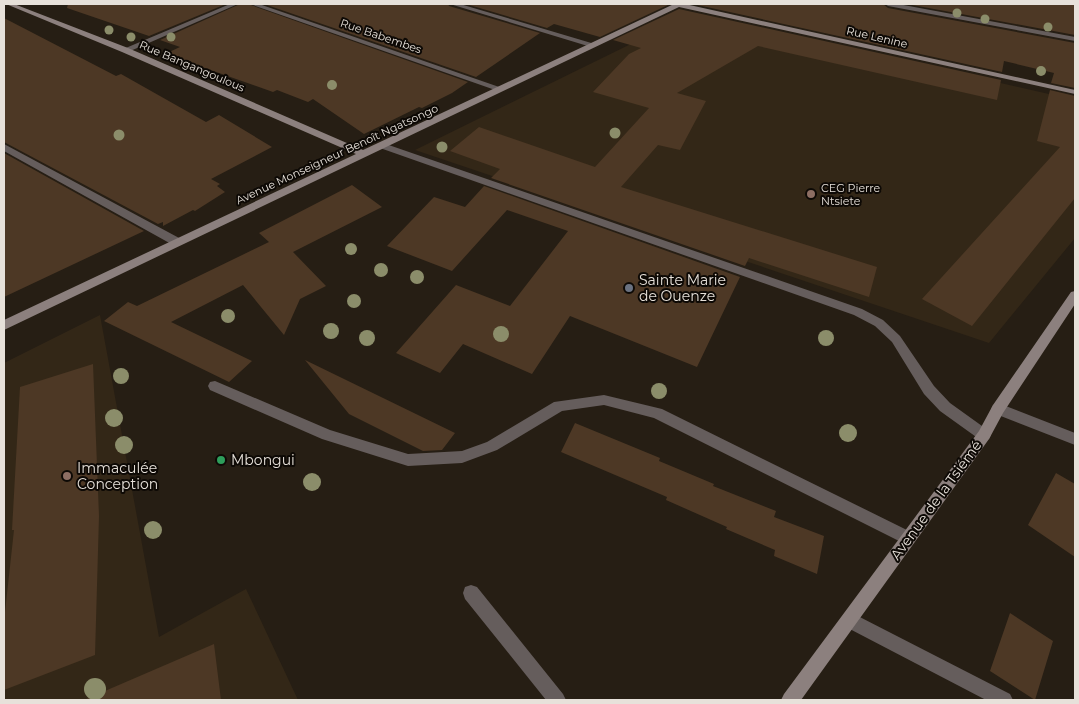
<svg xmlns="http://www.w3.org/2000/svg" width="1079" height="704" viewBox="0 0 1079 704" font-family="Montserrat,sans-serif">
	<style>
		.built { fill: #332717 }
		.building { fill: #4d3825 }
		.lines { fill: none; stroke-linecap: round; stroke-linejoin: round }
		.lane { fill: #655d5c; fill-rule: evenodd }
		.street { fill: #655d5c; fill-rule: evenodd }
		.secondary { fill: #8c807e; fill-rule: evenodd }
		.tree { fill: #8b8d6a }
		.education-dot { fill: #8d6e63; stroke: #0d0905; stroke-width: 2 }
		.worship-dot { fill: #6b7280; stroke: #0d0905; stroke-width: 2 }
		.leisure-dot { fill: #2e9e5b; stroke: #0d0905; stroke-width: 2 }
		.labels { text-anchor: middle; stroke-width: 4; stroke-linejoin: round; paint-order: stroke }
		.far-street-label { font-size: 11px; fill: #e7e1da; stroke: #0d0905 }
		.far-poi-label { font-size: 11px; fill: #e7e1da; stroke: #0d0905; text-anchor: start }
		.poi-label { font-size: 14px; fill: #e7e1da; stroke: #0d0905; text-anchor: start }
		.street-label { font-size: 14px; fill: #e7e1da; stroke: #0d0905 }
	</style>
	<rect width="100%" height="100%" fill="#261e14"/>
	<!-- built -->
	<path class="built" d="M694,13l381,87v138l-86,105 -574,-193z
		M100,315l59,322 87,-48 52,111h-294v-337z"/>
	<!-- building -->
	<path class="building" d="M68,4h158l-77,32 -82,-28z
		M240,4h8l220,78 -16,11 -30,15 -3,-1 -55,27 -51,-35 -5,3 -31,-12 -4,2 -108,-38 15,-7 -20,-7z
		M264,4h184l1,2 91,27 -64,44z
		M466,4h204l-70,33 -46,-13 -7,4z
		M693,4h190l5,4 187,35v45l-24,-5 3,-10 -50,-12 -2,11z
		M907,4h168v31z
		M679,9l322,71 -4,20 -239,-54 -81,47 29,8 -26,49 -22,-5 -37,42 256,80 -8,30 -120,-39 -4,8 -254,-88 9,-9 -50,-18 29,-24 116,40 54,-59 -56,-16 36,-38 12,-6 -28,-8z
		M4,18l112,58 5,-2 85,48 13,-7 53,32 -61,32 9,5 -3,2 8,6 -30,19 -2,-1 -30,16v-4l-5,2 -154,-82z
		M1050,90l25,6v102l-103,128 -50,-27 138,-152 -23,-6z
		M4,153l140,78 -140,66z
		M352,185l30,22 -89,45 33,34 -26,13 -16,36 -41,-50 -72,37 81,39 -23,21 -125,-61 24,-19 9,4 132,-64 -10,-9z
		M484,186l256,91 -43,90 -127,-51 -38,58 -69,-30 -23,29 -44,-20 60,-68 54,21 58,-75 -61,-21 -55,61 -65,-25 47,-49 31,10z
		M305,360l150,73 -13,17 -19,1 -74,-37z
		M93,364l6,152 -4,139 -91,35v-69l10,-91h-2l8,-143z
		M575,423l85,35 -1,3 55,23 -1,2 63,25 -2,6 50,19 -7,38 -43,-18 1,-6 -49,-21 1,-2 -61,-27 1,-3 -106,-45z
		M1056,473l19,11v73l-47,-32z
		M1010,613l43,28 -18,59 -45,-29z
		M214,644l7,56h-137z"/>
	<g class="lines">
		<!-- lane -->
		<path class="lane" d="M215,381l115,49 78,24 54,-3 25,-9 67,-40 50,-7 58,14 251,124 3,5 -3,5 -5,3 -5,-3 -249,-125 -50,-13 -42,6 -65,39 -35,13 -54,3 -86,-27 -112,-49 -2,-4 2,-4z
			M471,585l6,2 86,107 3,6h-20l-81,-101 -2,-6 2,-6z"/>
		<!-- street -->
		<path class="street" d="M230,4h8l-110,48 -7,-2z
			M250,4h9l246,85 -7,2z
			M450,4h10l138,41 -7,2z
			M885,4h13l177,33v4l-187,-35z
			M383,143l479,166 21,11 17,16 34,50 16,17 39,28 2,4 -2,4 -5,2 -5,-2 -39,-28 -16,-17 -32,-52 -17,-16 -21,-11 -474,-167 -2,-2z
			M4,144l177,95 1,3 -1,3h-8l-169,-94z
			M998,403l77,30v12l-82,-32 -2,-4 2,-4z
			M850,612l160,82 3,6h-27l-142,-74 -2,-6 2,-6z"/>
		<!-- secondary -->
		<path class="secondary" d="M6,4h8l114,44 235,102 311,-146h11l390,86v4l-396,-87 -675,323v-10l352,-166 -234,-102z
			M1075,291v13l-72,109 -14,26 -188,261h-20l3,-6 195,-263 14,-26 78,-113z"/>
	</g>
	<!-- trees -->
	<g class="tree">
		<circle cx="957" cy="13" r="4.5"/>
		<circle cx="985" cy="19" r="4.5"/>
		<circle cx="1048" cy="27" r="4.5"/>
		<circle cx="109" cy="30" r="4.5"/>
		<circle cx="131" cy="37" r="4.5"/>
		<circle cx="171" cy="37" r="4.5"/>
		<circle cx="1041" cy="71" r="5"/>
		<circle cx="332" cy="85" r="5"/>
		<circle cx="615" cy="133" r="5.5"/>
		<circle cx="119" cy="135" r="5.5"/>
		<circle cx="442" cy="147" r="5.5"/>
		<circle cx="351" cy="249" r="6"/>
		<circle cx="381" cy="270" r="7"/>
		<circle cx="417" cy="277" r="7"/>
		<circle cx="354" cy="301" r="7"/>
		<circle cx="228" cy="316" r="7"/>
		<circle cx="331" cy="331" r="8"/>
		<circle cx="501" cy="334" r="8"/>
		<circle cx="367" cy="338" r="8"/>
		<circle cx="826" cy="338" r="8"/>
		<circle cx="121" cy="376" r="8"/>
		<circle cx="659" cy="391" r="8"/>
		<circle cx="114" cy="418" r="9"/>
		<circle cx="848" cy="433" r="9"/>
		<circle cx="124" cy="445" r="9"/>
		<circle cx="312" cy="482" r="9"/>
		<circle cx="153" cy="530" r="9"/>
		<circle cx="95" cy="689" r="11"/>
	</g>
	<!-- markers -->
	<g class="education-dot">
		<circle cx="811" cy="194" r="5"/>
		<circle cx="67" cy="476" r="5"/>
	</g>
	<circle class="worship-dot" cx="629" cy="288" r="5"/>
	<circle class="leisure-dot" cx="221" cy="460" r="5"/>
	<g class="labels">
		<!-- far-street labels -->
		<g class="far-street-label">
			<text transform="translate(381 36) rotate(19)" y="4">Rue Babembes</text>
			<text transform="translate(877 37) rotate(13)" y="4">Rue Lenine</text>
			<text transform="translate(192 66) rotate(23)" y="4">Rue Bangangoulous</text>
			<text transform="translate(337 154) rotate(-25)" y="4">Avenue Monseigneur Benoît Ngatsongo</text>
		</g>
		<!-- far-poi labels -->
		<g class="far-poi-label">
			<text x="821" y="192">CEG Pierre<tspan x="821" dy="13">Ntsiete</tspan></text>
		</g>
		<!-- poi labels -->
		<g class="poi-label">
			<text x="639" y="285">Sainte Marie<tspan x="639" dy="16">de Ouenze</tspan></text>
			<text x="231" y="465">Mbongui</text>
			<text x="77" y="473">Immaculée<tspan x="77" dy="16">Conception</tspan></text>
		</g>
		<!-- street labels -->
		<g class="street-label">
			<text transform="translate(936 500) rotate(-54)" y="5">Avenue de la Tsiémé</text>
		</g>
	</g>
	<!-- border -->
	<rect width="1079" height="704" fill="none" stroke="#e7e1da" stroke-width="10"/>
</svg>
